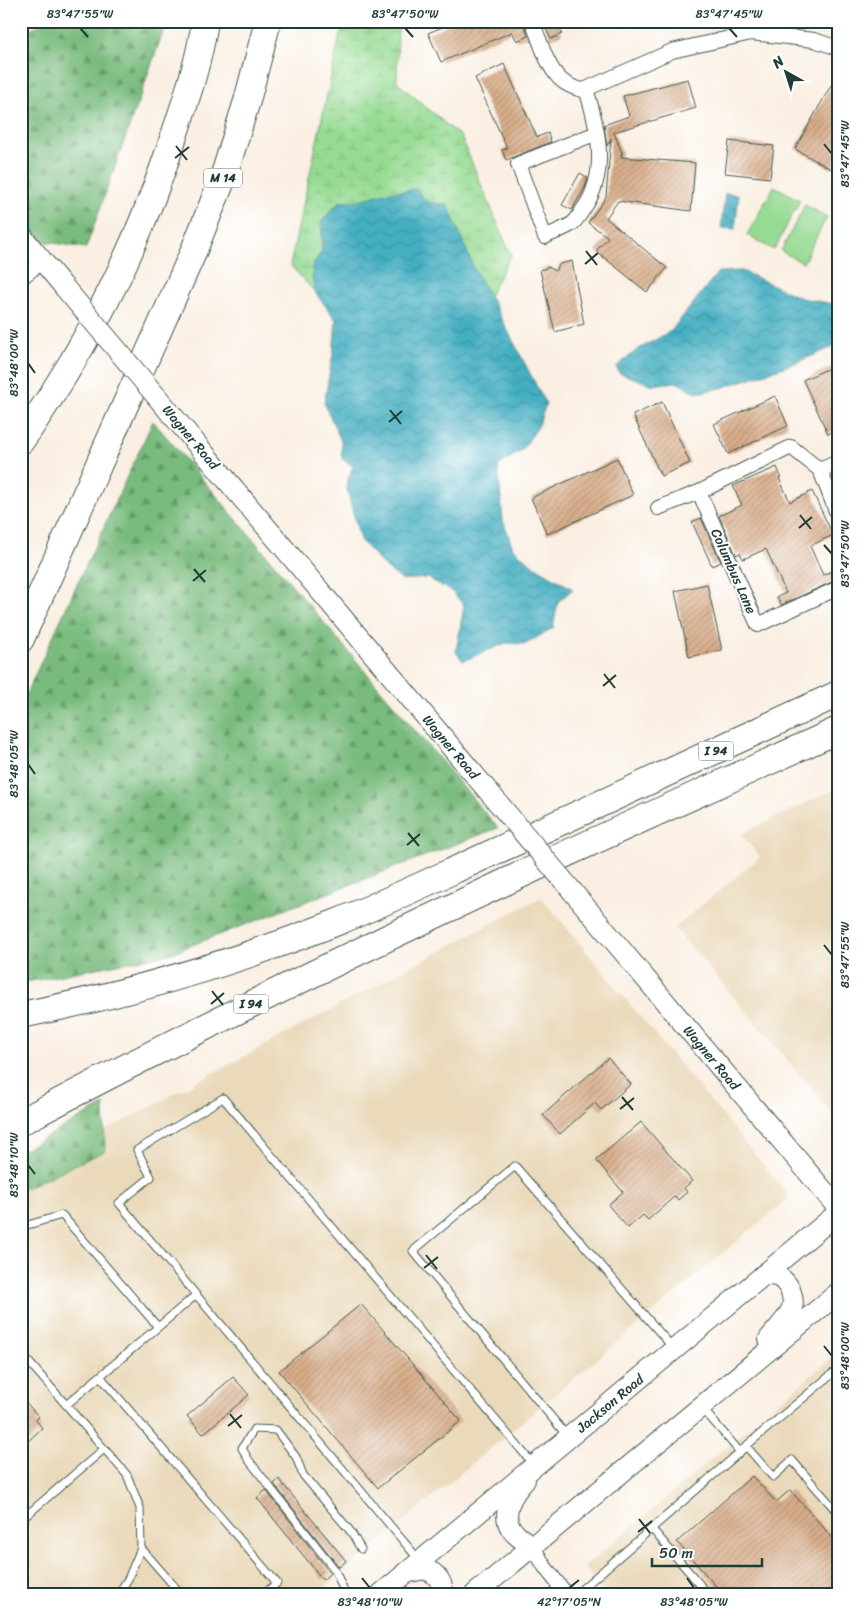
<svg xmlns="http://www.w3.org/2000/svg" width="859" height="1615" viewBox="0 0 859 1615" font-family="Sriracha,sans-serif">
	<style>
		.built { fill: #ead9ba }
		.grass { fill: #96db93; stroke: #5a8c64 }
		.forest { fill: url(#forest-firs); stroke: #4c7c58 }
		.wetland { fill: url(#wetland-marsh); stroke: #5a8c64 }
		.water { fill: url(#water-waves); stroke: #32767b }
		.building { fill: url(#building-hatch) }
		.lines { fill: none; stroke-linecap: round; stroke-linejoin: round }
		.lane-casing { stroke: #40584e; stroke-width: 9 }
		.street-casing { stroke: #40584e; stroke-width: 16 }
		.secondary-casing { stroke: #40584e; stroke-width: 22 }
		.highway-casing { stroke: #40584e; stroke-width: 28 }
		.lane { stroke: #fff; stroke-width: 7 }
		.street { stroke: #fff; stroke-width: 14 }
		.secondary { stroke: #fff; stroke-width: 20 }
		.highway { stroke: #fff; stroke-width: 26 }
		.secondary-bridge-casing { stroke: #40584e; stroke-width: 22; stroke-linecap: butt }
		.secondary-bridge { stroke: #fff; stroke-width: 20 }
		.ticks { fill: none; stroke: #1f3d34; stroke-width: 2 }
		.labels { text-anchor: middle; stroke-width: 4; stroke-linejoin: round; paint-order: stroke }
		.shield { fill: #fff; stroke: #627771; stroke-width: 1 }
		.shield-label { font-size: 12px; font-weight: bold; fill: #1f3d34 }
		.street-label { font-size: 14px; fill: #1f3d34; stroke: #fff }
		.neatline { fill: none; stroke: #1f3d34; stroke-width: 2 }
		.ticks-label { font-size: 12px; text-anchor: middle; fill: #1f3d34 }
	</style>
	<defs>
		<pattern id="forest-firs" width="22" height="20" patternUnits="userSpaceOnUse" patternTransform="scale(1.25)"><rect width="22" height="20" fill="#78bb7d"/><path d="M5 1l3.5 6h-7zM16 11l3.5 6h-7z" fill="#629967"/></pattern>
		<pattern id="wetland-marsh" width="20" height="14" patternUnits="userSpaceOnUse" patternTransform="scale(1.25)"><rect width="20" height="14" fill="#96db93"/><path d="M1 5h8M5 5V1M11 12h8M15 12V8" fill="none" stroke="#81bd7f"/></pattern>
		<pattern id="water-waves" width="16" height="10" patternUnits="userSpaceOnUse" patternTransform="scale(1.25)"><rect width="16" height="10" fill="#44afc2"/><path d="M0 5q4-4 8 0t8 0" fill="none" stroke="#38909e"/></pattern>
		<pattern id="building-hatch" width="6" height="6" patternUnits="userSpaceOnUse" patternTransform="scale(1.25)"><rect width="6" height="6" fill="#d9ae8b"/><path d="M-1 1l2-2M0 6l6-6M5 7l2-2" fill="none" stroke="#af8f72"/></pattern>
	</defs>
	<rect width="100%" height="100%" fill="#fff"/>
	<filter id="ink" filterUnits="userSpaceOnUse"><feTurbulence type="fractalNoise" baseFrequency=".02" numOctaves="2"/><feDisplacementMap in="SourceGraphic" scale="10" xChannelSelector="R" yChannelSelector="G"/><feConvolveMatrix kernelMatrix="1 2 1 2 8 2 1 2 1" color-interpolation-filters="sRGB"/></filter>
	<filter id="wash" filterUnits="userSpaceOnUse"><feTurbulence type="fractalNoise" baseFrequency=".0096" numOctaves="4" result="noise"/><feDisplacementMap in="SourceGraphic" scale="20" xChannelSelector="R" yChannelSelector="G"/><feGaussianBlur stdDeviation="1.12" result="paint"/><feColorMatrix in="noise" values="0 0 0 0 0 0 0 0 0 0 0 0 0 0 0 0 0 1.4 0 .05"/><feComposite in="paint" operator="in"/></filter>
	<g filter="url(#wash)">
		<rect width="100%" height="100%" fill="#faefe2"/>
		<!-- built -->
		<path class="built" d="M838,788v332l-163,-192 85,-71 -19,-23z
			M541,897l249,300 -473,397h-296v-417l41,-23z
			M838,1353v241h-232l-22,-27z"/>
		<!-- grass -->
		<path class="grass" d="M774,186l26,14 -26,50 -27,-15z
			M805,205l22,12 -24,46 -22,-12z"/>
		<!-- forest -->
		<path class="forest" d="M48,21h119l-81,227 -46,-7 -19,-23v-185z
			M153,421l345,407 -329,126 -148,29v-278z
			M104,1105l1,46 -84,39v-39z"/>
		<!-- wetland -->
		<path class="wetland" d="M346,21h37l15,5 -1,56 64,55 50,118 -22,41 -14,-25 -48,-69 -42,-9 -28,8 -18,1 -17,19v30l-10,16 2,24 -24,-26 50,-230z"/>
		<!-- water -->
		<path class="water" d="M416,189l11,13 21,3 27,66 20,35 51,98 -8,23 -16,23 -24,16 5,54 10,28 21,18 39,23 -15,13 -5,26 -27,16 -20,-1 -43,18 -7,-9 8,-47 -13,-14 -23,-13 -26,2 -17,-13 -25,-27 -14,-55 7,-19 -11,-7 -1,-18 -17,-38 9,-49 3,-34 -22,-29 -2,-24 10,-16v-30l17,-19 18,-1 28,-8z
			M725,193l14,2 -4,34 -14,-1z
			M742,271l59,27 34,6 3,9v27l-7,8 -38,16 -72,24 -25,5 -20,-11 -23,3 -34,-12 -3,-6 21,-17 34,-19 47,-59z"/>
		<g id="blocks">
			<!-- building -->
			<path class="building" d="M457,21h66l5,15 -11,5 -5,-9 -71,30 -13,-29z
				M542,21h20l-4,2 4,11 -11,5z
				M504,64l33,73 11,-4 3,9 -45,18 -4,-10 5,-2 -32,-70z
				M838,73v84l-7,12 -36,-20z
				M688,79l8,29 -82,24 8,21 -1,4 74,6 -4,48 -73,-10 -12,17 61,50 -20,24 -51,-41 12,-14 -20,-14 18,-26 5,-59 -4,8 -3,-21 25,-9 -6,-20z
				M729,141l45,5 -4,32 -45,-5z
				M580,173l8,5 -3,9 -13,23 -10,-5z
				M572,261l12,63 -29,8 -15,-62 9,-3 6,4 5,-7z
				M838,364v65l-10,5 -25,-54z
				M775,396l13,30 -60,28 -14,-30z
				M662,402l28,61 -29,13 -28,-61z
				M617,458l16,37 -86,39 -16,-36z
				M777,467l4,10 -2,1 11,24 22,-11 21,44 -23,11 13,29 9,-4 4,9 -55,25 -4,-8 9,-4 -20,-44 -23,10 -3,-6 -4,2 -17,-39 23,-11 -9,-19z
				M701,518l20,44 -9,4 -20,-44z
				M707,584l15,66 -33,7 -14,-66z
				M608,1058l23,26 -30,26 -6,-7 -35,31 -17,-19z
				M641,1122l51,59 -8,7 3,4 -9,8 -3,-4 -27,24 -5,-5 -15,13 -20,-23 15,-13 -27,-32z
				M361,1304l100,117 -83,67 -99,-117z
				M233,1377l16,18 -46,39 -16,-18z
				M21,1397l18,20 -3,3 6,8 -21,20z
				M752,1476l24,26 14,-12 48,54v50h-115l-46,-52z
				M279,1479l67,82 -7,6 -65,-83z
				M266,1490l64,83 -7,7 -66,-82z"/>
		</g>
	</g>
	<g filter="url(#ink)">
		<use href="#blocks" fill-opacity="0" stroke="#40584e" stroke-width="1"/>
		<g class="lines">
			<defs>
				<path id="lane" d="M21,1227l41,-12 96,112
					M21,1287l5,6 -5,4
					M21,1353l106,122 13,33 1,40 -13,31 -10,15
					M100,1376l177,207 -13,11
					M66,1405l130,-110
					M702,1408l38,44 6,-6 92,-77
					M568,1437l-155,-186 102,-85 159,183
					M746,1446l27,31 19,-17 46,53
					M21,1520l83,-71
					M652,1529l56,65
					M141,1548l40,46
					M420,1561l-301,-358 32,-26 -14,-27 86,-52 310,366
					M343,1589l-8,-19 -87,-111 -6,-11 12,-19 22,1 20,27 7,18 48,57 10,17
					M550,1594l9,-9
					M576,1594l164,-142"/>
				<path id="street" d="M532,21c8,19 14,44 28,58 7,7 17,10 26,12v-2l86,-38 79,-18 63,7 24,8
					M773,21l1,13
					M586,89c12,38 23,83 -2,119 -3,4 -7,12 -11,15 -8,6 -19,9 -28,14l-27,-73 79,-31
					M21,278l22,-17
					M820,470l18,-8
					M699,492l92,-45 29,23 18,46
					M658,508l41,-16 59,133 80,-37
					M532,1545l13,22 21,27"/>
				<g id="secondary">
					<path d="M21,235l43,52"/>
					<path id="s1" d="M173,416l326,388"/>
					<path id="s2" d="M573,892l265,316"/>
					<path d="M763,1275c5,0 12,0 16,2 10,6 16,20 13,31 -4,11 -16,22 -23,31"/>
					<path d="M525,1480c-23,25 -27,49 7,65"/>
					<path d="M405,1573c6,-1 15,-4 20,-3 12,2 18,13 18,24"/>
					<path id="s3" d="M381,1594l457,-381"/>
					<path d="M475,1594l363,-301"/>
				</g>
				<path id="highway" d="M21,441c11,-15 20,-30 30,-45 52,-80 92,-166 122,-257 13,-39 26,-77 32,-118
					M21,639l171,-384 31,-77 24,-77 21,-80
					M21,1015c108,-21 212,-52 314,-92 54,-22 108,-48 161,-72 115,-51 228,-105 342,-157
					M21,1122c152,-81 306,-156 461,-229 118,-56 237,-108 356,-163"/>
			</defs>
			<!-- lane casing -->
			<use href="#lane" class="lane-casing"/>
			<!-- street casing -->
			<use href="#street" class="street-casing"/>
			<!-- secondary casing -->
			<use href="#secondary" class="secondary-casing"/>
			<!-- highway casing -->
			<use href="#highway" class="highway-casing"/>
			<!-- lane -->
			<use href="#lane" class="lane"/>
			<!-- street -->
			<use href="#street" class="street"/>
			<!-- secondary -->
			<use href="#secondary" class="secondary"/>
			<!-- highway -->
			<use href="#highway" class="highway"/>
			<defs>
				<path id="secondary-bridge" d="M64,287l109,129
					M499,804l74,88"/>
			</defs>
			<!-- secondary-bridge casing -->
			<use href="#secondary-bridge" class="secondary-bridge-casing"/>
			<!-- secondary-bridge -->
			<use href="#secondary-bridge" class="secondary-bridge"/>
		</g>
	</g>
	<!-- ticks -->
	<path class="ticks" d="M80,28l8,9M405,28l8,9M729,28l8,9M824,144l8,10M176,146l11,14M175,158l14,-11M586,251l11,14M585,264l13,-11M28,363l7,10M390,410l11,14M389,422l13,-11M800,515l11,14M799,528l13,-11M824,545l8,9M194,569l11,13M193,581l13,-11M604,674l11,14M603,686l13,-11M28,764l7,10M408,833l11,13M407,845l13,-11M824,945l8,10M212,991l11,14M211,1004l13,-11M622,1097l11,13M620,1109l14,-11M28,1165l7,9M426,1255l11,14M424,1268l14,-11M824,1346l8,10M230,1414l11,14M228,1426l14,-11M639,1519l11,14M638,1532l14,-11M362,1578l8,10M687,1578l7,10M569,1588l10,-8"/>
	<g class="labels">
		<!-- shield labels -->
		<g class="shield">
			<rect x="204" y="168.5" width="38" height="19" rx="4"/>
			<rect x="698.5" y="741.5" width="35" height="19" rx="4"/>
			<rect x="233.5" y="994.5" width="35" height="19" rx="4"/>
		</g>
		<g class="shield-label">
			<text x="223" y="182">M 14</text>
			<text x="716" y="755">I 94</text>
			<text x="251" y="1008">I 94</text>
		</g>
		<!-- street labels -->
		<g class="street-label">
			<text transform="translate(191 437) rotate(50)" y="5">Wagner Road</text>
			<text transform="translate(734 571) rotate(66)" y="5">Columbus Lane</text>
			<text dy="5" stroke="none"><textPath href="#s1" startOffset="432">Wagner Road</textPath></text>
			<text dy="5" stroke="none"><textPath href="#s2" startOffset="216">Wagner Road</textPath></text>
			<text dy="5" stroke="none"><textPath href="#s3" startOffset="298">Jackson Road</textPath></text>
		</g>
	</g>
	<!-- margin -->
	<rect width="859" height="1615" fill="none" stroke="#fff" stroke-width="55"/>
	<!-- north arrow -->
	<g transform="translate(786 72) rotate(321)" stroke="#ffffff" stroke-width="4" paint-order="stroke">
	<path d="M0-4L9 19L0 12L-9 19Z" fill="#1f3d34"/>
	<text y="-8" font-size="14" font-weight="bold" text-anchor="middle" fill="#1f3d34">N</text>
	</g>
	<!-- scale -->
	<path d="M652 1558v8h110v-8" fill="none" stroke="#1f3d34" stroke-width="2.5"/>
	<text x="659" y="1558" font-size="15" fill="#1f3d34" stroke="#ffffff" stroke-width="4" paint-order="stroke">50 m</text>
	<rect x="28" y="28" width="804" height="1560" class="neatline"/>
	<g class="ticks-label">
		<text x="80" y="18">83°47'55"W</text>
		<text x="405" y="18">83°47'50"W</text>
		<text x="729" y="18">83°47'45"W</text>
		<text transform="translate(845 154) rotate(-90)" y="4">83°47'45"W</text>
		<text transform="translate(14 363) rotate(-90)" y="4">83°48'00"W</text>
		<text transform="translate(845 554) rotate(-90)" y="4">83°47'50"W</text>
		<text transform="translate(14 764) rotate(-90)" y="4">83°48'05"W</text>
		<text transform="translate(845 955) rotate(-90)" y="4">83°47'55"W</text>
		<text transform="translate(14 1165) rotate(-90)" y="4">83°48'10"W</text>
		<text transform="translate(845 1356) rotate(-90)" y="4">83°48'00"W</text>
		<text x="370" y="1606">83°48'10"W</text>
		<text x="569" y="1606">42°17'05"N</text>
		<text x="694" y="1606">83°48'05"W</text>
	</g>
</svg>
